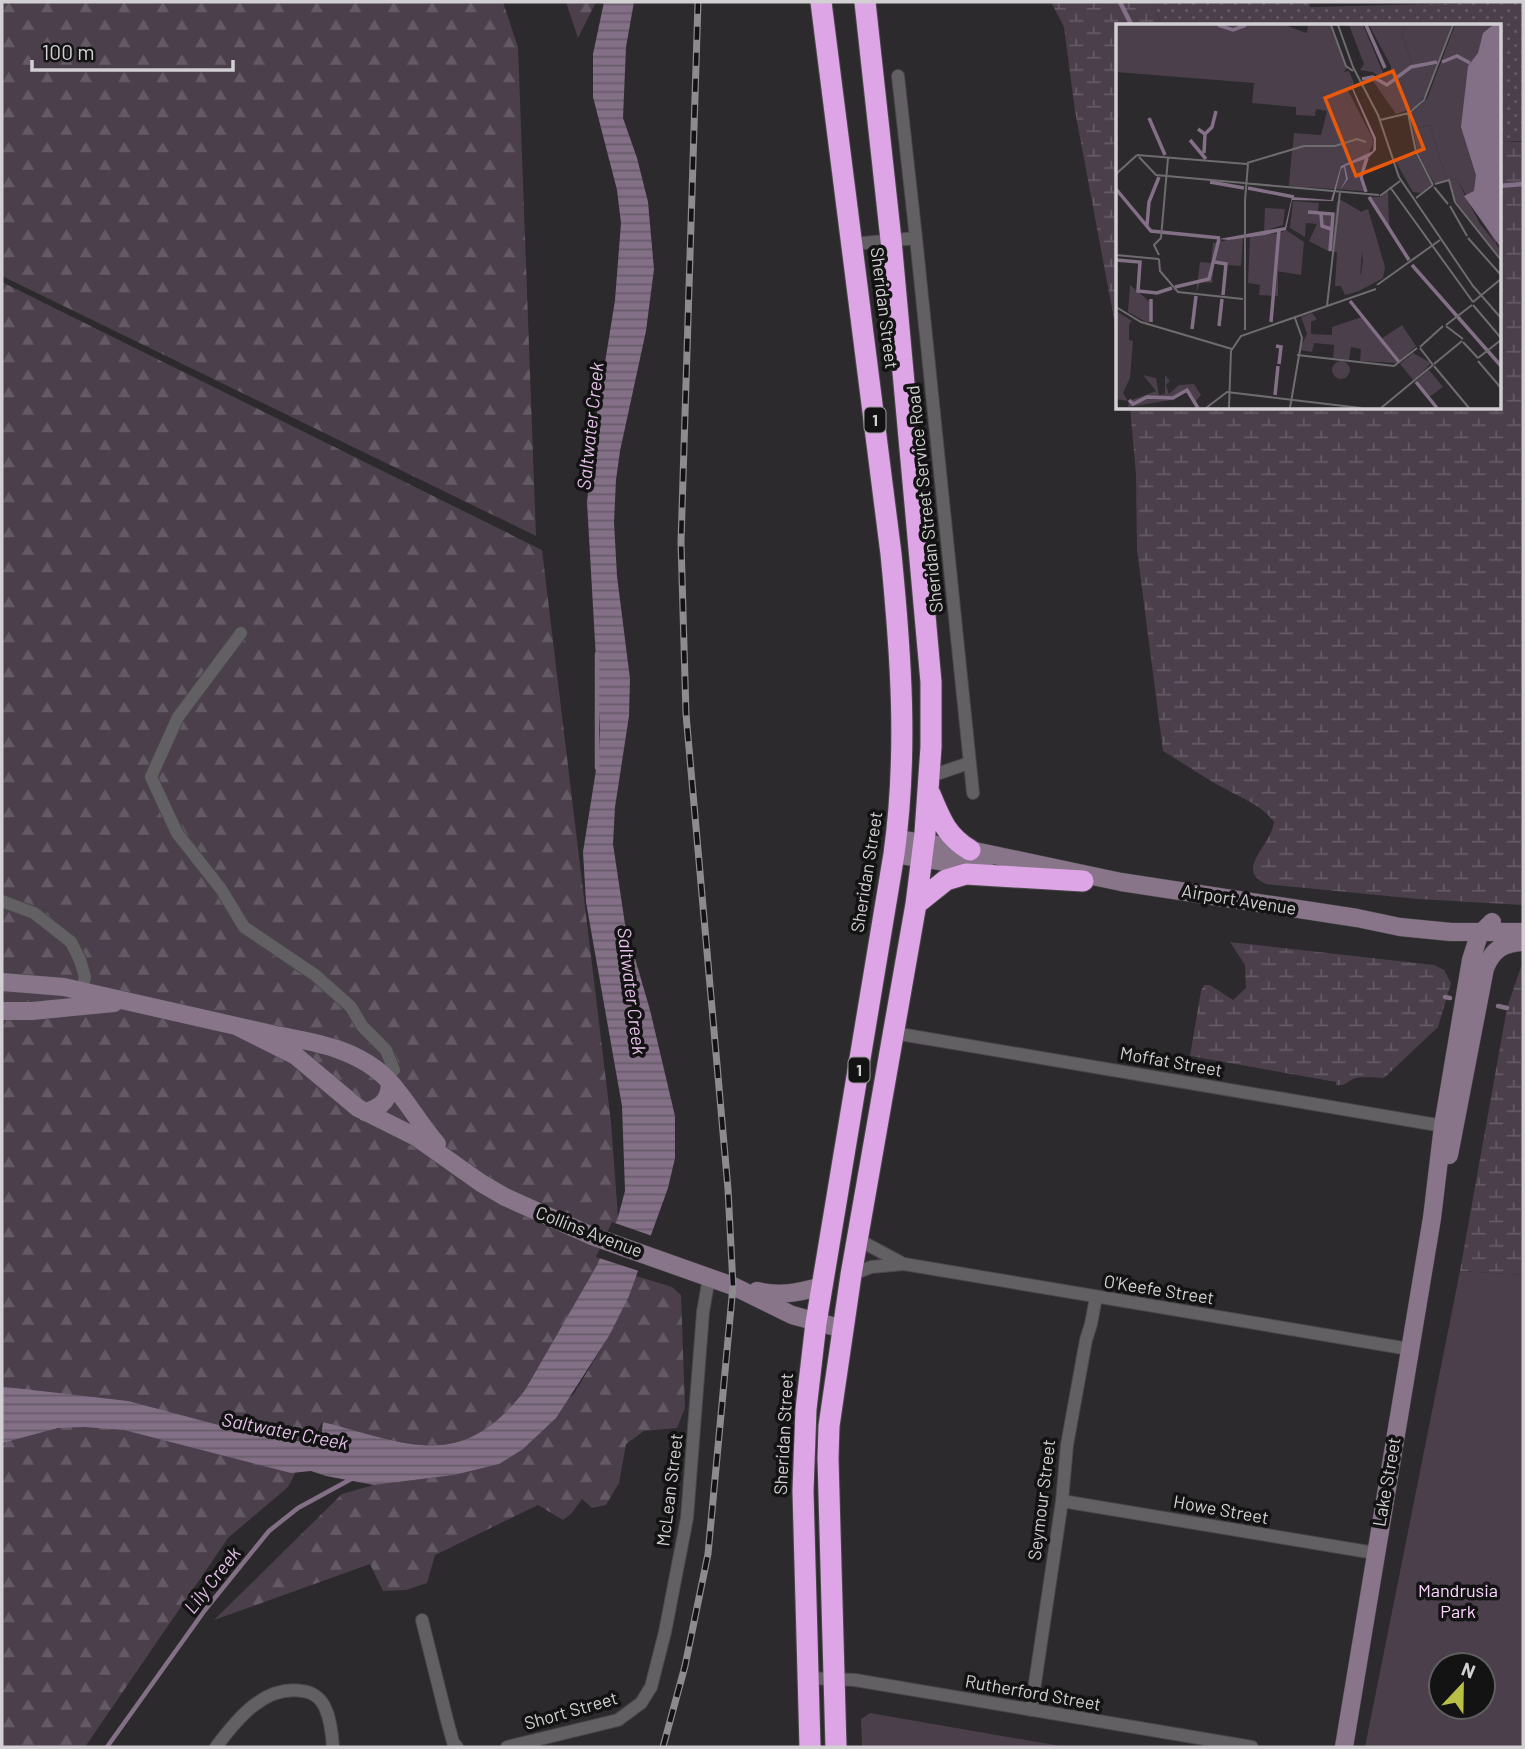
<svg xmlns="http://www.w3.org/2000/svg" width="1525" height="1749" viewBox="0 0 1525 1749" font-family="Barlow,sans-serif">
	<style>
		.grass { fill: url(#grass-dots) }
		.forest { fill: url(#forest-firs) }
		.wetland { fill: url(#wetland-marsh) }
		.park { fill: #4b3f4c; fill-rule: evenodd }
		.water { fill: url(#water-rules) }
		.pier { fill: #2c2a2c }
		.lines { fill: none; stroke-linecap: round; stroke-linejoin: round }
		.stream { stroke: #836f86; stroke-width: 4.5 }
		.street-casing { stroke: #49474a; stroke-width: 14 }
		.secondary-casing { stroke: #49474a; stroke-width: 19 }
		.highway-casing { stroke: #49474a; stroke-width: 23 }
		.street { stroke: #636063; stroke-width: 12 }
		.secondary { stroke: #88758a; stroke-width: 18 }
		.highway { stroke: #dda5e5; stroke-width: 21 }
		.rail-casing { stroke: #8d8b8d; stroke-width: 7 }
		.rail { stroke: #141314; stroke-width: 4.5; stroke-dasharray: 13; stroke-linecap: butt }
		.labels { text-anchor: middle; stroke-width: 7; stroke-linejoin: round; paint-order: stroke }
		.shield { fill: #141314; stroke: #999799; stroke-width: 2 }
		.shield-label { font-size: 16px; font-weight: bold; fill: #d2d0d2 }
		.street-label { font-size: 18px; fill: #d2d0d2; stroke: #141314 }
		.park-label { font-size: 18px; fill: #fad3fe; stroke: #141314 }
		.water-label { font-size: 19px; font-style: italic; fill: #e4bfe9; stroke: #141314 }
		.inset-river { fill: none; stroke: #836f86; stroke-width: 3.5 }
		.inset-road { fill: none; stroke: #6e6c6e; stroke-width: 2 }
		.view { fill: #e8590c; fill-opacity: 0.15; stroke: #e8590c; stroke-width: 3.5 }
		.inset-edge { fill: none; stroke: #d2d0d2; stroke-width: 3.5 }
	</style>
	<defs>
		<pattern id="grass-dots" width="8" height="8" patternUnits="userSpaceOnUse" patternTransform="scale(1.75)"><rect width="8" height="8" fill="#4b3f4c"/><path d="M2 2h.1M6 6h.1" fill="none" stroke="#645a65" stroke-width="1.8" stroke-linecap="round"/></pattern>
		<pattern id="forest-firs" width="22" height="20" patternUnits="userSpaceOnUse" patternTransform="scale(1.75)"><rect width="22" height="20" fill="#4b3f4c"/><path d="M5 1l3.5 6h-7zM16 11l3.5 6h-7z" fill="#645a65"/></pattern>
		<pattern id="wetland-marsh" width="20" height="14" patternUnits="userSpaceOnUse" patternTransform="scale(1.75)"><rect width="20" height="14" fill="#4b3f4c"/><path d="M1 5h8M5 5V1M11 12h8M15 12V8" fill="none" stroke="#645a65"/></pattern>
		<pattern id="water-rules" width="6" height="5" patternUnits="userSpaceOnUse" patternTransform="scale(1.75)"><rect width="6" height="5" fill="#836f86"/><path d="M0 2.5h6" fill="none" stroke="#685b6a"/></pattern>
	</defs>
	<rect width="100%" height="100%" fill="#2c2a2c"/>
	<!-- grass -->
	<path class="grass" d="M1152,2h157l1,5 213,-5v139h-24v-115h-337z"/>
	<!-- forest -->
	<path class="forest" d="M2,2h501l15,45 18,489 -534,-260z
		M566,2h30l-18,36z
		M2,282l540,268 69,572 7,95 -21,48 -72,125c-64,83 -116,54 -203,32l-34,65 -60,51 -143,209h-83z
		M636,1276l36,11 9,8 4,113 -8,20 -33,3 -18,13 -7,39 -13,22 -14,3 -10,-9 -11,15 -8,6 -25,-15 -103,50 -8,28 -21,7 -23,1 -13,-27 -156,56 128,-126 32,-9 80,-10 119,-80 36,-59z"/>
	<!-- wetland -->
	<path class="wetland" d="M1051,2h101l10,24h-45v309l-42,-224 -11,-84z
		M1499,141l24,1v763l-105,-6 -152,-15c-32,-14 5,-38 8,-62 -13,-17 -27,-21 -45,-31 -23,-12 -44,-27 -66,-40l-26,-201 -1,-76 -6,-66h369z
		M1230,942l204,23 10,5 7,13 -13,44 -54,51c-9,0 -23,-2 -31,1 -8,4 -8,7 -17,6v-3l-146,-26 11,-65 3,-6h6l23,15 13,-12 -1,-23z
		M1521,967h2v308l-63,-4 47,-263z"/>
	<!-- park -->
	<path class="park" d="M1460,1271l63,4v472h-158zM1441,1665h42v42h-42z
		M870,1713l196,34h-204l-1,-28z"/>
	<!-- water -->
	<path class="water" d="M604,2h30l-8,45 -3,71 14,40 11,44 6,67 -8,62 -26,120 -4,29 -2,42 3,54 13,103 -1,37 -14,91 -2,37 12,80 25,86 25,106v42l-7,30 -39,108 -20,40 -53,82 -33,31 -24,15 -45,11 -80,10 -48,-9 -15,-5 -20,2 -167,-43 -40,-3 -26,1 -56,15v-56h4l122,14 98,26 96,19 19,1 3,-4 -23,-6 2,-15c86,22 138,51 202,-32l72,-125 21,-48 7,-26 -3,-85 -36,-204 -3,-50 16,-101 1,-22 -13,-227 9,-83 19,-119 6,-77 -4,-33 -24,-93v-43z"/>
	<!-- pier -->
	<path class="pier" d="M612,1222l43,15 -13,35 -46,-15z"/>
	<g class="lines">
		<!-- stream -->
		<path class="stream" d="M1120,2l12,24
			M1499,186l24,-2
			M597,654v114
			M1445,997l5,1
			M1498,1006l9,2
			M107,1747l98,-137 64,-79 29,-23 55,-30"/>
		<defs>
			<path id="street" d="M898,76l18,162 57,555
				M853,244l63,-6
				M241,633l-63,84 -27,60 26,56 44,56 23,38 71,48 36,32 11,19 24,24 8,20
				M928,777l41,-14
				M2,901l32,12 37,29 9,18 5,17 -3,14
				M894,1033l549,93
				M857,1239l43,23
				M851,1275l20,-8 33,-3 505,85
				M1062,1501l313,52
				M422,1620l25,100 6,22 4,5
				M808,1678l47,2 397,67
				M1031,1710l31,-209 5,-56 19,-105 5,-16 5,-27
				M216,1747c21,-28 48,-62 86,-56 11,1 20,8 24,19 5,11 6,25 7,37
				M507,1747l111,-27 23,-17 10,-16 14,-55 22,-114 16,-206 6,-35"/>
			<path id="secondary" d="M896,839l74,11 151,32 236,36 43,9 51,5h72
				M894,854l91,14
				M2,982l62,5 212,48c40,7 85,15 114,47 18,20 30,43 47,62
				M2,1011h30l82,-8
				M236,1026l60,30 62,52 58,29 65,46 24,14 87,39 141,50 59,29 51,14
				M365,1112c16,-4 25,-12 25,-30
				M1449,1155l36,-187c8,-19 18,-25 38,-26
				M757,1291c24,6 42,1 66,-5
				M1344,1747l88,-529 11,-92 28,-166 8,-25 13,-13"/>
			<path id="highway" d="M930,794c10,24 16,42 40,56
				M916,904l30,-24 20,-6 117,7
				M810,1747l-7,-256 3,-82 10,-86 78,-469c14,-101 7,-199 -3,-300l-70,-552
				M836,1747l-8,-289 1,-32 22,-151 65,-371 9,-71 6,-86v-65l-16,-178 -24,-264 -26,-238"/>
		</defs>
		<!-- street casing -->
		<use href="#street" class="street-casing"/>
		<!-- secondary casing -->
		<use href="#secondary" class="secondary-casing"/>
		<!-- highway casing -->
		<use href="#highway" class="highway-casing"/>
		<!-- street -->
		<use href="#street" class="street"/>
		<!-- secondary -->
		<use href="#secondary" class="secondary"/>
		<!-- highway -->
		<use href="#highway" class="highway"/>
		<defs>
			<path id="rail" d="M663,1747l22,-81 23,-112 25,-268 -5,-97 -42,-475 -5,-172 17,-540"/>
		</defs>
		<!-- rail casing -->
		<use href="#rail" class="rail-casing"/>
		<!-- rail -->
		<use href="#rail" class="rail"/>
	</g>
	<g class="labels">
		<!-- shield labels -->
		<g class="shield">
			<rect x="864.5" y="407.5" width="21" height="25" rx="5"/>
			<rect x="848.5" y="1057.5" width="21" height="25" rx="5"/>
		</g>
		<g class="shield-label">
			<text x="875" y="426">1</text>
			<text x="859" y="1076">1</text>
		</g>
		<!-- street labels -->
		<g class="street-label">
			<text transform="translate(884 308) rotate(83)" y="6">Sheridan Street</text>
			<text transform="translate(925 499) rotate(-96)" y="6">Sheridan Street Service Road</text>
			<text transform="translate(867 872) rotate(-81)" y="6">Sheridan Street</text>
			<text transform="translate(1239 900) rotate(9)" y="6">Airport Avenue</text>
			<text transform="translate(1171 1062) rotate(10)" y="6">Moffat Street</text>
			<text transform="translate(589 1232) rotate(21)" y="6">Collins Avenue</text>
			<text transform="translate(1159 1290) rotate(9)" y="6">O'Keefe Street</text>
			<text transform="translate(784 1434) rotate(-87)" y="6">Sheridan Street</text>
			<text transform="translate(1387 1482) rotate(-80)" y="6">Lake Street</text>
			<text transform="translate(670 1490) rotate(-83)" y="6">McLean Street</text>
			<text transform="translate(1042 1500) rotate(-83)" y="6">Seymour Street</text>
			<text transform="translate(1221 1510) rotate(10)" y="6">Howe Street</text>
			<text transform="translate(1033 1693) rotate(10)" y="6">Rutherford Street</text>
			<text transform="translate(571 1711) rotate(-16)" y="6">Short Street</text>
		</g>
		<!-- park labels -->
		<g class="park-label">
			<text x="1458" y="1597">Mandrusia<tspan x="1458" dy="21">Park</tspan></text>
		</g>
		<!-- water labels -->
		<g class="water-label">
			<text transform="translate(590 426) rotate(-84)" y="7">Saltwater Creek</text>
			<text transform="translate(632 991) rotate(83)" y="7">Saltwater Creek</text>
			<text transform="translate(285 1431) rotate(11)" y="7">Saltwater Creek</text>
			<text transform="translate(212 1580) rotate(-52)" y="7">Lily Creek</text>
		</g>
	</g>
	<!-- overview -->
	<g transform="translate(1116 24)">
		<rect width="385" height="385" fill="#2c2a2c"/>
		<path d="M233,1h14l21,50 7,-3v-6l-22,-41h35l-2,10 10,28 -10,12 -18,7 -11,-10 -13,-2 4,-6z" fill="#4b3f4c"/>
		<path d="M0,1h169l21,8 6,-8h6l24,47 7,-1 5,12 -3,7 -5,-3 28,54 -15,37 5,13 -75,-5 5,-53 27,2 6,-24 -11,-2 -1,7 -19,-1v-8l-44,-4 2,-20 -138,-11zM149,184l20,1 -2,16 -19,6zM162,209v63l-19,-1 1,-10 -12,-2 2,-46zM127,213l-2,29 -27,-2 -2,19 -12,-1 -4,11 4,-31 11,1 2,-20zM14,261l20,17 2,13 -4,8 -20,-11zM0,287l16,10 -3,3v16l4,1 -3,37 -7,15 5,8 -12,-2zM196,289l5,6 -6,3v12l21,1v-8l30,-10 35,46 -37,-2 1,-12 -10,-2 -2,13 -16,-2 1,-13 -20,-2 -2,9 -13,-2 8,-16 -6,-17zM286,301l14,21 -17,16 -18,-23zM297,329l18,10 -17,18 -14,-17zM216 346a9 9 0 1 1 18 0a9 9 0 1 1-18 0ZM313,346l14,17 -15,11 -13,-16z" fill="#4b3f4c"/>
		<path d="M288,1h48l-24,67 -13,16 -19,6 -23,-33 -11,-3 10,-3 12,7 18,-7 10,-12 -10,-28zM339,1h38l-4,6 7,213 -39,-64 -11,-1 -16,-54 -17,4 -3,-15 17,-15zM227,122l3,12 -11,21 -21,-3 -6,12 -19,-2 3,-36 13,-3 21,5zM272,167l1,32 3,8 -22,-34h11zM225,176l19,11 3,28 -4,52 -14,4 -4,-9h-6l2,-34h-6l6,-50z" fill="#4b3f4c"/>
		<path d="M252,185l17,58 -2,11 -24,13 -3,-14 5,-3 2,-14 -6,-47z" fill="#4b3f4c"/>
		<path d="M192,1h22l17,44 -8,6 -20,-40 -12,-2zM314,101l16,54 11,1 23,44 21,26v9l-46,-59 -5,-19 -16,2 -16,-29 -5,-25zM300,131l16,30 -11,8 -8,-1 -19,-33zM177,177l26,2 -1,9 15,2 -3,38 -21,-11 8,-17 -11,-1 -1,14 -15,-9zM170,206l18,12 -3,33 -25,-4 4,-38zM27,351l13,3 3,17 6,-1v-19l5,6 -4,4 3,9 10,-9 15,-1 7,11 -5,6 3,7 -13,-16 -15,8 -43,7 1,-6 27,-10z" fill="#4b3f4c"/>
		<path d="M377,1h8v223l-37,-52 10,-5 2,-16 -15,-48 7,-61 10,-13 5,-20zM246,54l-9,10 23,50v12l-8,8 -23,8 3,13 -8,11 6,-11 -2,-12 -3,2 -8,32 -41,-1 -6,30 -21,5 -36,5 -10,-1 66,-12 7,-30 39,3 10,-34 32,-15 1,-11 -22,-51z" fill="#836f86"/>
		<path class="inset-river" d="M102,1l15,5 13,-5M250,1l19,43M326,38l15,-6 13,7M246,55l11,-2 14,8 24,-18 26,-5M33,94l16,37M82,105l7,5 -1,19M89,110l7,-7 4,-16M74,116l16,19M94,158l34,6M132,164l46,9M0,165l35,42 69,7M250,168l-5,-15 6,-19M253,173l40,63M192,188l25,2 -3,37M205,190l1,12 9,3M31,201l2,-23 10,-25M0,236l24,2 -2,29 19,2 15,-5M99,238l11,2 -3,31M296,241l89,101M59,263l34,-8 10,-40M234,277l49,61M35,298v-23M155,298l8,-92M103,302l3,-27M76,305l4,-33M160,322l5,1 -2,17M300,358l21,26M159,371l3,-29M13,376l4,4 14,-7 26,1 14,-8 11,18"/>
		<path class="inset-road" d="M215,1l15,41 7,5M222,1l15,42 25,48 21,62 74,109 28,32M292,89l8,39 17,33M264,96l29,-7 15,-13 29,-75M219,122l22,-7 9,3M21,131l110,9M23,133l17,18 88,8M131,139l57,-17h31M0,150l21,-19M126,159l137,12M319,160l14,-4 6,22 46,58M274,163l83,115M318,163l14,17M264,172l20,-15M300,174l17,-13M129,176l3,-36M334,182l17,30M352,214l33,37M0,231l43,4M43,231l-5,-10 7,-7 7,-80M43,235l1,12 18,21 65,7M261,261l63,-45M357,278l28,-23M357,281l28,33M211,282l13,-114M0,283l25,15 91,27M330,301l26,-20M330,302l17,13M129,306v-130M347,318l15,16M304,323l23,-21M304,324l13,17M181,331l97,11 23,-18M362,334l23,-18M362,337l23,27M318,340l28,-23M318,342l35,42M90,384l21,-16 134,16M113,384l2,-57 10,-15 135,-47M174,384l12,-70 -7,-20M265,384l52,-43"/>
		<path class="view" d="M277,47l31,78 -68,27 -31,-78z"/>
		<rect width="385" height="385" class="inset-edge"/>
	</g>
	<!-- border -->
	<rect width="1525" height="1749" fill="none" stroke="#d2d0d2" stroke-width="7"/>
	<!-- north arrow -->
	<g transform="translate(1462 1686) rotate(22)"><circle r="33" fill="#141314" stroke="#605f60" stroke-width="2"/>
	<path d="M0-5L12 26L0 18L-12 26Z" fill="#b9c046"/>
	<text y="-10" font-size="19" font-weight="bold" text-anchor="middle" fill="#d2d0d2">N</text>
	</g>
	<!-- scale -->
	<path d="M32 60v10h201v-10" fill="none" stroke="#d2d0d2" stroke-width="3.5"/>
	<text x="42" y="60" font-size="21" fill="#d2d0d2" stroke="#141314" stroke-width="5" paint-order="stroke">100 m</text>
</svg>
